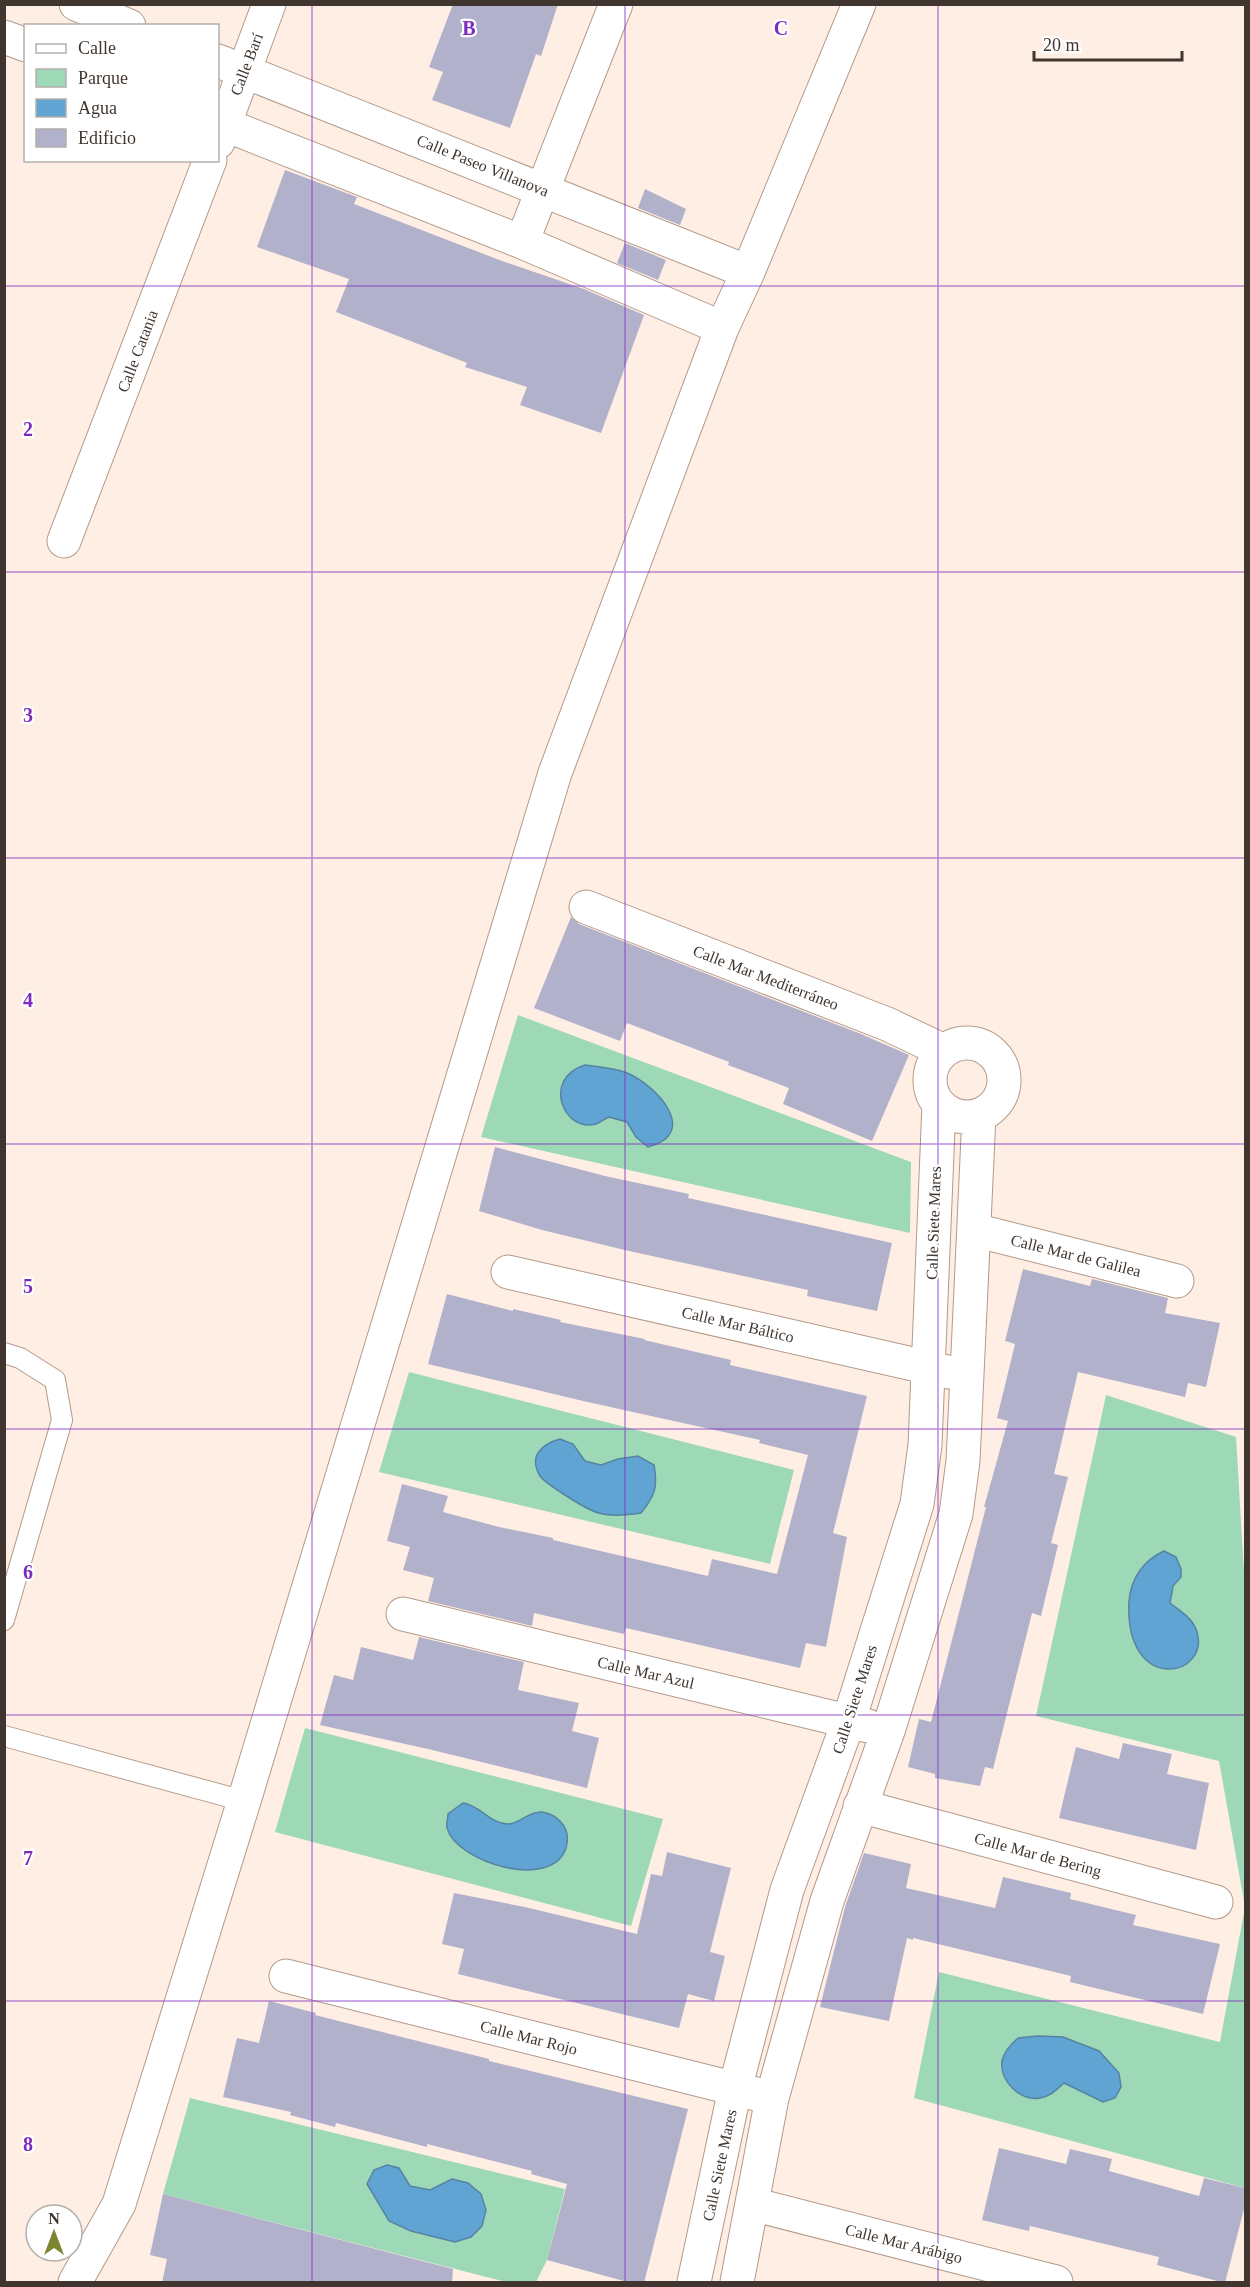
<svg xmlns="http://www.w3.org/2000/svg" width="1250" height="2287" viewBox="0 0 1250 2287" font-family="Georgia,serif">
	<style>
		.green { fill: #9dd9b6 }
		.water { fill: #60a4d4; stroke: #5783a2; stroke-width: 1.5 }
		.building { fill: #b2b1cc }
		.lines { fill: none; stroke-linecap: round; stroke-linejoin: round }
		.service-casing { stroke: #b39a8a; stroke-width: 22 }
		.minor-casing { stroke: #b39a8a; stroke-width: 35 }
		.service { stroke: #fff; stroke-width: 20 }
		.minor { stroke: #fff; stroke-width: 33 }
		.grid { fill: none; stroke: #7b2cbf; stroke-width: 1.5; stroke-opacity: 0.55 }
		.labels { text-anchor: middle; stroke-width: 4.5; stroke-linejoin: round; paint-order: stroke }
		.street-label { font-size: 16px; fill: #41362f; stroke: #fff }
		.grid-label { font-size: 20px; text-anchor: middle; font-weight: bold; fill: #7b2cbf; stroke: #fff; stroke-width: 4.5; stroke-linejoin: round; paint-order: stroke }
	</style>
	<rect width="100%" height="100%" fill="#ffeee4"/>
	<!-- green -->
	<path class="green" d="M518,1015l393,147 -1,71 -429,-96z
		M409,1372l385,98 -24,94 -391,-92z
		M1106,1395l130,42 10,169 -1,582 -331,-90 25,-126 281,70 25,-135 -26,-146 -183,-45z
		M305,1728l358,91 -32,107 -356,-94z
		M190,2098l375,91 -18,71 -11,22h-30l-343,-88z"/>
	<!-- water -->
	<path class="water" d="M585,1065c13,2 29,3 42,8 29,12 74,60 21,74l-12,-10 -9,-15 -18,-5c-4,2 -9,5 -13,7 -32,9 -55,-45 -11,-59z
		M560,1439l13,5 12,17 16,4 17,-6 20,-3 16,9c4,22 1,31 -13,48 -13,2 -29,4 -42,0 -11,-2 -53,-29 -59,-37 -12,-20 2,-32 20,-37z
		M1164,1551l12,6 5,12v8l-8,9 -3,17c9,7 21,14 26,26 18,48 -72,68 -67,-28 2,-23 15,-41 35,-50z
		M463,1803c17,2 27,21 45,21 11,0 21,-13 34,-12 9,1 17,7 22,14 4,7 4,15 2,22 -14,43 -109,15 -119,-20 -1,-4 1,-10 1,-14z
		M1037,2036l26,1 36,14 20,22 2,14 -6,11 -12,4 -39,-19c-8,7 -13,13 -24,15 -19,4 -41,-17 -38,-37 2,-10 9,-17 16,-23z
		M387,2165l12,3 11,18 20,4 22,-11 16,4 13,11 5,16 -4,16 -11,11 -16,5 -44,-11 -22,-10 -22,-37 7,-14z"/>
	<!-- building -->
	<path class="building" d="M453,4h105l-17,52 -5,-2 -26,74 -78,-28 11,-28 -14,-5z
		M285,170l72,27 -3,7 148,57 82,28 60,26 -43,118 -81,-28 7,-18 -62,-20 2,-4 -131,-51 13,-33 -92,-32z
		M645,189l41,20 -6,16 -42,-17z
		M625,243l41,17 -8,20 -41,-17z
		M571,917l8,7 282,110 48,21 -37,86 -89,-37 6,-16 -61,-23 1,-3 -102,-39 -7,18 -86,-33z
		M495,1147l110,29 84,18 -1,4 204,45 -15,68 -70,-15 1,-6 -179,-39 -87,-21 -63,-19z
		M1023,1269l67,17 2,-7 76,19 -3,15 55,10 -14,64 -18,-4 -3,14 -107,-25 -24,102 14,3 -17,66 7,2 -17,71 -9,-3 -39,156 -8,-2 -5,19 -45,-8v-4l-27,-7 11,-48 12,3 55,-215h-2l24,-86 -11,-3 18,-74 -10,-3z
		M447,1294l66,17v-2l48,11 -1,2 85,17 -1,1 87,20 -1,5 137,31 -34,137 14,4 -21,110 -20,-4 -6,25 -174,-40 -2,6 -90,-21 -2,13 -104,-25 6,-23 -31,-8 7,-23 -23,-6 15,-57 46,12 -5,16 56,15 54,11v2l155,36 4,-17 65,15 31,-119 -49,-12 1,-3 -177,-39 -155,-37z
		M419,1637l105,25 -6,28 61,13 -7,28 27,7 -12,50 -159,-39 -108,-24 14,-50 19,5 8,-33 52,13z
		M1123,1743l49,11 -5,20 42,9 -13,67 -137,-32 17,-71 43,12z
		M667,1852l64,16 -21,84 15,4 -11,45 -26,-7 -9,34 -221,-54 6,-25 -22,-5 12,-51 71,14 112,27 14,-60 11,2z
		M864,1853l47,11 -5,24 89,20 8,-31 68,16 -1,6 66,16 -3,10 87,19 -17,70 -133,-32 1,-6 -158,-38v2l-6,-2 -18,83 -69,-14 25,-100z
		M269,2001l47,12 -1,2 174,44v2l199,48 -44,174h-13l-84,-23 20,-76 -36,-10 1,-3 -105,-27v3l-91,-24 -1,4 -45,-12 1,-3 -68,-15 14,-59 22,5z
		M999,2148l67,16 4,-15 42,10 -3,12 90,25 5,-18 41,10v17l-20,78 -68,-18 2,-8 -129,-31 -1,5 -47,-11z
		M163,2194l290,75 -1,14h-290l5,-24 -17,-4z"/>
	<g class="lines">
		<defs>
			<path id="service" d="M4,1353l16,5 35,22 7,40 -58,200
				M4,1736l240,65"/>
			<path id="minor" d="M76,4l53,22
				M4,37l22,8
				M218,61l530,211
				M218,122l304,120 200,86
				M218,142l51,-138
				M522,242l94,-238
				M64,541l146,-381
				M586,907l301,117 57,27
				M930 1080a37 37 0 1 1 74 0a37 37 0 1 1-74 0Z
				M974,1230l203,51
				M508,1272l440,100
				M403,1614l465,112
				M860,1806l356,96
				M286,1976l470,118
				M752,2204l304,78
				M75,2282l44,-78 125,-403 311,-1028 167,-445 26,-56 111,-268
				M694,2282l41,-193 52,-199 62,-170 68,-216 8,-59 14,-341
				M737,2282l35,-184 55,-197 61,-170 68,-217 7,-53 16,-346"/>
		</defs>
		<!-- service casing -->
		<use href="#service" class="service-casing"/>
		<!-- minor casing -->
		<use href="#minor" class="minor-casing"/>
		<!-- service -->
		<use href="#service" class="service"/>
		<!-- minor -->
		<use href="#minor" class="minor"/>
	</g>
	<!-- grid -->
	<path class="grid" d="M312,4v2278M625,4v2278M938,4v2278M4,286h1242M4,572h1242M4,858h1242M4,1144h1242M4,1429h1242M4,1715h1242M4,2001h1242"/>
	<g class="labels">
		<!-- street labels -->
		<g class="street-label">
			<text transform="translate(246 64) rotate(-69)" y="6">Calle Barí</text>
			<text transform="translate(483 165) rotate(22)" y="6">Calle Paseo Villanova</text>
			<text transform="translate(137 351) rotate(-69)" y="6">Calle Catania</text>
			<text transform="translate(766 977) rotate(21)" y="6">Calle Mar Mediterráneo</text>
			<text transform="translate(933 1223) rotate(-88)" y="6">Calle Siete Mares</text>
			<text transform="translate(1076 1255) rotate(14)" y="6">Calle Mar de Galilea</text>
			<text transform="translate(738 1324) rotate(13)" y="6">Calle Mar Báltico</text>
			<text transform="translate(646 1672) rotate(13)" y="6">Calle Mar Azul</text>
			<text transform="translate(854 1699) rotate(-72)" y="6">Calle Siete Mares</text>
			<text transform="translate(1038 1854) rotate(15)" y="6">Calle Mar de Bering</text>
			<text transform="translate(529 2037) rotate(14)" y="6">Calle Mar Rojo</text>
			<text transform="translate(719 2165) rotate(-78)" y="6">Calle Siete Mares</text>
			<text transform="translate(904 2243) rotate(14)" y="6">Calle Mar Arábigo</text>
		</g>
	</g>
	<g class="grid-label">
		<text x="469" y="35">B</text>
		<text x="781" y="35">C</text>
		<text x="28" y="436">2</text>
		<text x="28" y="722">3</text>
		<text x="28" y="1007">4</text>
		<text x="28" y="1293">5</text>
		<text x="28" y="1579">6</text>
		<text x="28" y="1865">7</text>
		<text x="28" y="2151">8</text>
	</g>
	<!-- border -->
	<rect width="1250" height="2287" fill="none" stroke="#41362f" stroke-width="12"/>
	<!-- legend -->
	<rect x="24" y="24" width="195" height="138" fill="#ffffff" stroke="#b3afac" stroke-width="1.5"/>
	<rect x="36" y="44" width="30" height="9" fill="#ffffff" stroke="#b3afac" stroke-width="1.5"/>
	<text x="78" y="54" font-size="18" fill="#41362f">Calle</text>
	<rect x="36" y="69" width="30" height="18" fill="#9dd9b6" stroke="#b3afac" stroke-width="1.5"/>
	<text x="78" y="84" font-size="18" fill="#41362f">Parque</text>
	<rect x="36" y="99" width="30" height="18" fill="#60a4d4" stroke="#b3afac" stroke-width="1.5"/>
	<text x="78" y="114" font-size="18" fill="#41362f">Agua</text>
	<rect x="36" y="129" width="30" height="18" fill="#b2b1cc" stroke="#b3afac" stroke-width="1.5"/>
	<text x="78" y="144" font-size="18" fill="#41362f">Edificio</text>
	<!-- north arrow -->
	<g transform="translate(54 2233)"><circle r="28" fill="#ffffff" stroke="#b3afac" stroke-width="1.5"/>
	<path d="M0-4.5L10 22L0 15L-10 22Z" fill="#7d8530"/>
	<text y="-9" font-size="16" font-weight="bold" text-anchor="middle" fill="#41362f">N</text>
	</g>
	<!-- scale -->
	<path d="M1034 51v9h148v-9" fill="none" stroke="#41362f" stroke-width="3"/>
	<text x="1043" y="51" font-size="18" fill="#41362f" stroke="#ffffff" stroke-width="4.5" paint-order="stroke">20 m</text>
</svg>
